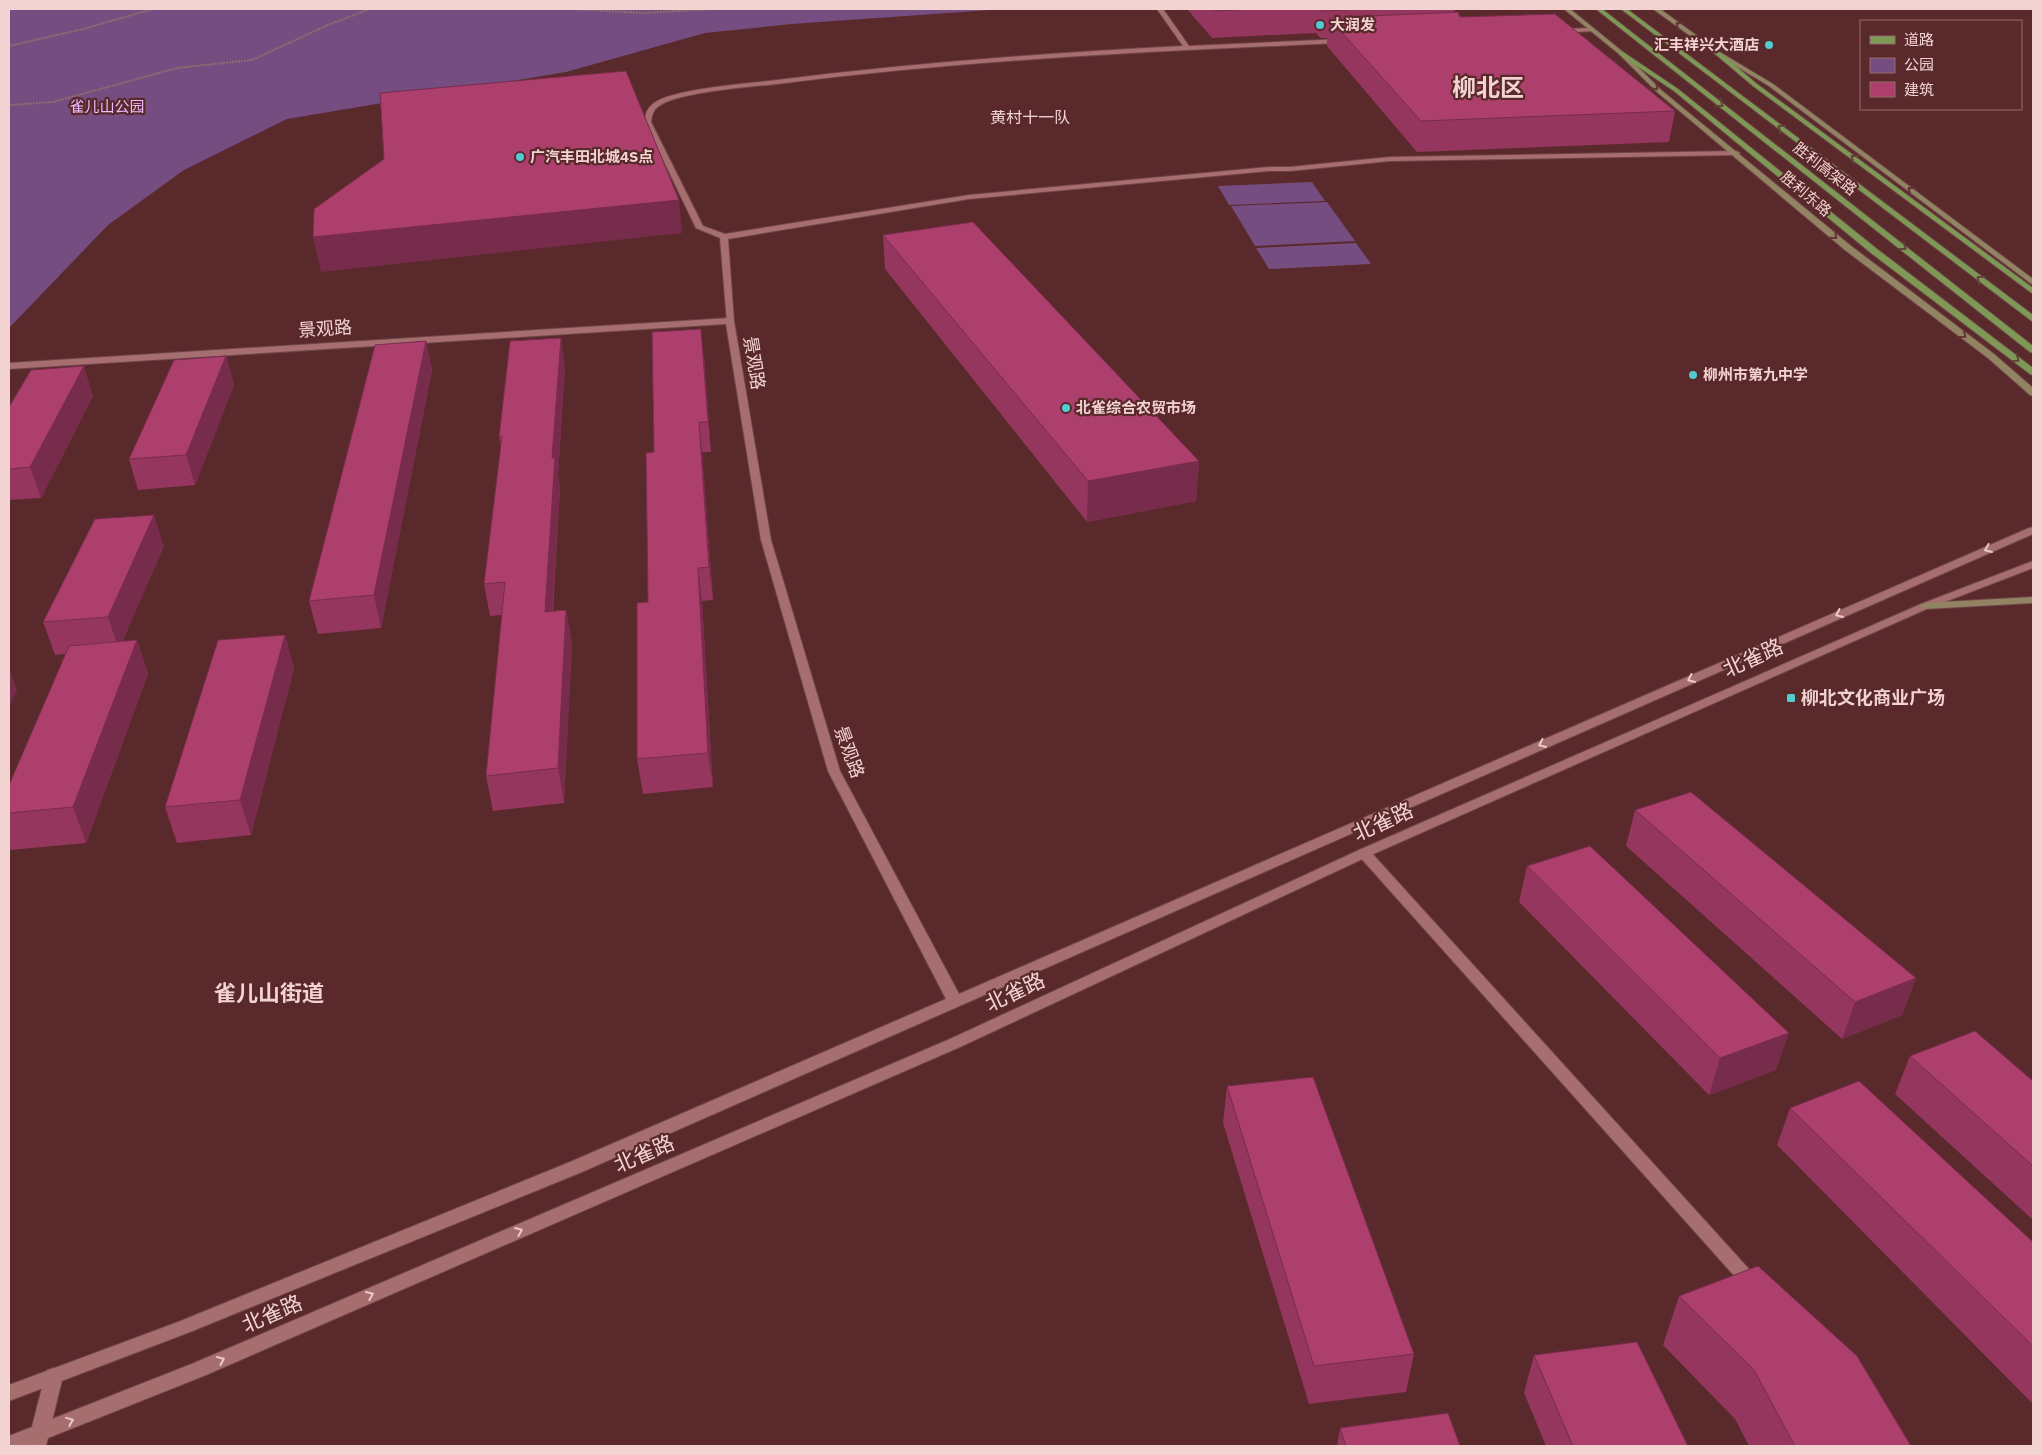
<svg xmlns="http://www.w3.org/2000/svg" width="2042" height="1455" viewBox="0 0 2042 1455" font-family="'IBM Plex Sans','Noto Sans SC',sans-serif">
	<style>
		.green { fill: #754d81 }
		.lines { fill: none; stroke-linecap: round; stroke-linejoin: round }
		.minor-casing { stroke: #6f4648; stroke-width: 2 }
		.tertiary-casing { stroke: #6f4648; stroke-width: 2 }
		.secondary-casing { stroke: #6f4648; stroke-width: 2 }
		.primary-casing { stroke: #6f4648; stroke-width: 2 }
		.path { stroke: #966c6d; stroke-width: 2; stroke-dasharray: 2 1; stroke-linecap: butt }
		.minor { fill: #a66e6f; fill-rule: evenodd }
		.tertiary { fill: #a66e6f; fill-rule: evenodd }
		.secondary { fill: #928362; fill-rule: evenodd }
		.primary { fill: #7e9955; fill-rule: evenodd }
		.wall { fill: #94365d }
		.shaded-wall { fill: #782c4c }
		.building { fill: #ac3f6c; stroke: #782c4c }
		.oneway { stroke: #623633 }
		.oneway2 { stroke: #624536 }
		.oneway3 { stroke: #ebc9c8 }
		.poi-dot { fill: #52ccd0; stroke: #59292b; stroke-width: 2 }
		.labels { text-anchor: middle; stroke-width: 4.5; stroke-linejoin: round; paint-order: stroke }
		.far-poi-label { font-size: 15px; font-weight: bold; fill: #f3d3d2; stroke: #59292b; text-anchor: start }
		.far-park-label { font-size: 15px; fill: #efbbff; stroke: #59292b }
		.far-street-label { font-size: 15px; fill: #f3d3d2; stroke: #59292b }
		.far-quarter-label { font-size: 16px; fill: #f3d3d2; stroke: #59292b }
		.street-label { font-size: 18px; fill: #f3d3d2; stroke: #59292b }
		.poi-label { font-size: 18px; font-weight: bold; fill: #f3d3d2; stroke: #59292b; text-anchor: start }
		.near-street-label { font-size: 21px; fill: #f3d3d2; stroke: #59292b }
		.district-label { font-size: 22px; font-weight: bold; fill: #f3d3d2; stroke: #59292b }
		.far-town-label { font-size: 24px; font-weight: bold; fill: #f3d3d2; stroke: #59292b }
	</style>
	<rect width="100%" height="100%" fill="#59292b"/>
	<!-- green -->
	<path class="green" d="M9,9h996l-213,15 -87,9 -139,39 -279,47 -103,51 -76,55 -99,103z
		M1312,182l13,19 -96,4 -11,-19z
		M1327,202l28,39 -100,5 -24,-40z
		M1356,243l15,21 -102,5 -13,-21z"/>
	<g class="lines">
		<defs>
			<path id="minor" d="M1157,9h6l26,37 153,-7 3,2 -3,2c-189,8 -377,17 -565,41 -26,3 -99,8 -118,22 -6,4 -7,9 -8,16l52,104 22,8 244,-39 300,-28h21l100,-10 346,-6 4,2 -4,2 -346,6 -100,10h-21l-300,28 -241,40 6,82 -4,3 -3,-1 -7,-85 -24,-10 -51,-106c0,-8 2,-14 9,-19 20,-14 89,-19 115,-22 137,-17 275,-28 414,-35z
				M1592,28l2,3 -35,2 -3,-2 3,-2z
				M1364,849l5,1 389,429 3,5 -3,5 -6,2 -6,-2 -387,-433 -2,-3 2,-3z
				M54,1368l7,2 2,6 -17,70h-19l18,-70 2,-6z"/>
			<path id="tertiary" d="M730,318l4,3 37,219 69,231 119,223 1070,-466 4,-1v7l-1451,638 -392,160 -181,69v-16l169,-63 392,-160 376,-163 -118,-228 -67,-231 -35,-216 -717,45v-6z
				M2033,561v7l-104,40 -560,248 -409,191 -754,328 -178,71h-19v-10l185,-73 756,-324 409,-189 562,-246z"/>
			<path id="secondary" d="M1564,9h6l53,43 38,38 190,156 143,108 39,34v8l-3,-1 -42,-37 -143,-108 -188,-158 -38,-38z
				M1653,9h7l58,42 55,33 260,195v6l-264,-199 -55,-33z
				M2033,597v6l-108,6 -6,-3 6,-3z"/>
			<path id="primary" d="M1596,9h6l431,337v7l-3,-1z
				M1621,9h6l406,306v7z
				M1714,51h4l39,33 276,204v6l-280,-208 -39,-33z
				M1619,52h4l55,37 199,160 156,119v7l-3,-1 -159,-121 -197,-162 -55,-37z"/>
		</defs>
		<!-- minor casing -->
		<use href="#minor" class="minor-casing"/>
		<!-- tertiary casing -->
		<use href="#tertiary" class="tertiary-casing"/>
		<!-- secondary casing -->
		<use href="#secondary" class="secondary-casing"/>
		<!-- primary casing -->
		<use href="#primary" class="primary-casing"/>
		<!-- path -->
		<path class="path" d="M573,9l70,4 70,-4
			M9,46l74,-17 70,-20
			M9,105l44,-3 124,-34 75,-8 76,-35 42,-16"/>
		<!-- minor -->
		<use href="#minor" class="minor"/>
		<!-- tertiary -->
		<use href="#tertiary" class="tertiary"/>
		<!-- secondary -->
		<use href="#secondary" class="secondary"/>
		<!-- primary -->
		<use href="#primary" class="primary"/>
	</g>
	<!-- wall -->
	<path class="wall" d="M1187,9h268l-1,3 6,5 215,94 -6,31 -252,10 -90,-106v-8h-7l-4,-5 -104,5z
		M883,235l316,226 -3,40 -109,21 -202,-253z
		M426,341l6,29 -51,258 -63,6 -9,-33z
		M226,356l8,29 -39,100 -57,5 -9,-31z
		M704,357l7,95h-9l11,148 -11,1 11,186 -70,7 -6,-35 11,-157 6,-150z
		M565,366l-7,109 2,13 -7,123 13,-1 6,33 -8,160 -71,8 -7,-35 16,-161 -12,1 -6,-32 17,-139 -2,-8z
		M93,396l-52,102 -32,2v-93z
		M164,546l-42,96 15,-2 11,34 -62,169 -76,7 -1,-3v-62l57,-131 -11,1 -12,-33z
		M285,635l9,33 -43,167 -74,8 -12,-36z
		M1635,810l281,168 -14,37 -60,24 -216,-193z
		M1527,866l249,204 -67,25 -190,-193z
		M1910,1056l123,25v139l-138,-126z
		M1227,1086l187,268 -8,38 -97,12 -86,-281z
		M1790,1108l243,134v162l-256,-259z
		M1679,1296l232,150h-162l-14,-27 -72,-74z
		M1534,1355l154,91h-142l-22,-53z
		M1340,1428l120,18h-123z"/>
	<!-- shaded-wall -->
	<path class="shaded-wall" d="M679,200l3,33 -361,39 -8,-35z
		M701,329l3,28 7,95 -3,-30z
		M561,338l4,28 -7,109 2,13 -10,157 -5,-33 7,-154z
		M426,341l6,29 -51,258 -7,-33z
		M226,356l8,29 -39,100 -9,-30z
		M84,366l9,30 -52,102 -11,-31z
		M699,422l3,30 11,148 -4,-33z
		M1199,461l-3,40 -109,21 1,-41z
		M154,515l10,31 -45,104 -11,-33z
		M698,568l4,33 11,186 -5,-34z
		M566,610l6,33 -8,160 -6,-35z
		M285,635l9,33 -43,167 -11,-35z
		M137,640l11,34 -62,169 -13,-36z
		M9,669l8,21 -8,17z
		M1916,978l-14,37 -60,24 13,-37z
		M1789,1033l-13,37 -67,25 11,-37z"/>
	<!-- building -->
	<path class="building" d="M1212,9h41l-39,2z
		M1321,9h45l-43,2z
		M1458,12l2,5 95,-3 120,97 -254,10 -92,-103z
		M626,71l53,129 -366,37 1,-28 70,-50 -4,-66z
		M973,222l226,239 -111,20 -205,-246z
		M701,329l7,93h-9l10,145 -11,1 10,185 -71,6v-156l11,-1 -2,-149 8,-1 -2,-120z
		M561,338l-9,120h3l-10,154 21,-2 -8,158 -72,8 19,-194 -21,2 18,-148 -3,1 11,-96z
		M426,341l-52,254 -65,6 66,-256z
		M226,356l-40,99 -57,4 45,-99z
		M84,366l-54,101 -21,2v-62l22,-37z
		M154,515l-46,102 -65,5 52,-103z
		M285,635l-45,165 -75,7 53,-167z
		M137,640l-64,167 -64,6v-28l60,-139z
		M1691,792l225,186 -61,24 -220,-192z
		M1590,846l199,187 -69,25 -193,-192z
		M1975,1031l58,50v85l-123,-110z
		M1313,1077l101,277 -100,12 -87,-280z
		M1859,1081l174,161v104l-243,-238z
		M1758,1266l99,90 54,90h-116l-41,-76 -75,-74z
		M1637,1342l51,104h-115l-39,-91z
		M1448,1413l12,33h-114l-6,-18z"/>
	<!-- one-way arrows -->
	<defs><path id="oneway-chevron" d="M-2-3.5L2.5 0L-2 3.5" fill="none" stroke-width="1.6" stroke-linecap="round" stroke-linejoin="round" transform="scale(1.25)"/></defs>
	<g class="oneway">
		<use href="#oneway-chevron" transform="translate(1679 25) rotate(-144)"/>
		<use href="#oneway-chevron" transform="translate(1655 87) rotate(43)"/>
		<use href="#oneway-chevron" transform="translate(1911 190) rotate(-143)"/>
		<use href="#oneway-chevron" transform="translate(1834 236) rotate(41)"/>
		<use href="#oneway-chevron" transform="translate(1963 335) rotate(36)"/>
	</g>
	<g class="oneway2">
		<use href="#oneway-chevron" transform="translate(1720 104) rotate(38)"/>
		<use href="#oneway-chevron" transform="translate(1781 128) rotate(-143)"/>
		<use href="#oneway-chevron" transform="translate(1854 158) rotate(-143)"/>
		<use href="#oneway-chevron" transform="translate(1903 247) rotate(38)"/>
		<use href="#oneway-chevron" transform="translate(1980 279) rotate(-143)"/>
		<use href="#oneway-chevron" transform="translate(2016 359) rotate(36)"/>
	</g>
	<g class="oneway3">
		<use href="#oneway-chevron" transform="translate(1988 549) rotate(157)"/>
		<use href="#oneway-chevron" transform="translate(1839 614) rotate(156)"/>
		<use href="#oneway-chevron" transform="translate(1691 679) rotate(156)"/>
		<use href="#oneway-chevron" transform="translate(1542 744) rotate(156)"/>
		<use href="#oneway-chevron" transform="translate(519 1231) rotate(-23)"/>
		<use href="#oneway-chevron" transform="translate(370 1295) rotate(-23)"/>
		<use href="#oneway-chevron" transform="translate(221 1360) rotate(-23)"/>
		<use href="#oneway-chevron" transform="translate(70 1421) rotate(-22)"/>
	</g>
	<!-- markers -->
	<g class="poi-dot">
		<circle cx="1320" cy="25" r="5"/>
		<circle cx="1769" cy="45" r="5"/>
		<circle cx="520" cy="157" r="5"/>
		<circle cx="1693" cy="375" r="5"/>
		<circle cx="1066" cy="408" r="5"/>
		<rect x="1786" y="693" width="10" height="10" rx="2.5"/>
	</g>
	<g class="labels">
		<!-- far-poi labels -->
		<g class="far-poi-label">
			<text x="1330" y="30">大润发</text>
			<text x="1759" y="50" text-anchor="end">汇丰祥兴大酒店</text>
			<text x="530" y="162">广汽丰田北城4S点</text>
			<text x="1703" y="380">柳州市第九中学</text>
			<text x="1076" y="413">北雀综合农贸市场</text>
		</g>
		<!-- far-park labels -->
		<g class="far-park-label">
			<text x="107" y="112">雀儿山公园</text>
		</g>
		<!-- far-street labels -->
		<g class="far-street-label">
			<text transform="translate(1825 169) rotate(38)" y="5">胜利高架路</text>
			<text transform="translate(1806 194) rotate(40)" y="5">胜利东路</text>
		</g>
		<!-- far-quarter labels -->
		<g class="far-quarter-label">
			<text x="1030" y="123">黄村十一队</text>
		</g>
		<!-- street labels -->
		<g class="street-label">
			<text transform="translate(325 329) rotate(-4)" y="6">景观路</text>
			<text transform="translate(754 363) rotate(81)" y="6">景观路</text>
			<text transform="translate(849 752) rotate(70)" y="6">景观路</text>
		</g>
		<!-- poi labels -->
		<g class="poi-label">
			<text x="1801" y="704">柳北文化商业广场</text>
		</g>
		<!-- near-street labels -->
		<g class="near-street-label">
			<text transform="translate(1753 658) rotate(-24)" y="7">北雀路</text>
			<text transform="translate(1383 822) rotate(-24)" y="7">北雀路</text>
			<text transform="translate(1015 992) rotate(-25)" y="7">北雀路</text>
			<text transform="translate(644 1154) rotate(-23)" y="7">北雀路</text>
			<text transform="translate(272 1314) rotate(-23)" y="7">北雀路</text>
		</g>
		<!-- district labels -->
		<g class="district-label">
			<text x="269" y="1001">雀儿山街道</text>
		</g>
		<!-- far-town labels -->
		<g class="far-town-label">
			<text x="1488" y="96">柳北区</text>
		</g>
	</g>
	<!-- border -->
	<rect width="2042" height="1455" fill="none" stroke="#f3d3d2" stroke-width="20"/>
	<!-- legend -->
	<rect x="1860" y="20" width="162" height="90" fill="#59292b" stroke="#976d6e"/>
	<rect x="1870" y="36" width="25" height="8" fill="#7e9955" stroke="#976d6e"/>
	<text x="1904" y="45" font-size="15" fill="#f3d3d2">道路</text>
	<rect x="1870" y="58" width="25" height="15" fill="#754d81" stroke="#976d6e"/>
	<text x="1904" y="70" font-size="15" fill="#f3d3d2">公园</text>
	<rect x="1870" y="82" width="25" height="15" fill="#ac3f6c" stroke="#976d6e"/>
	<text x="1904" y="95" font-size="15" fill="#f3d3d2">建筑</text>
</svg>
